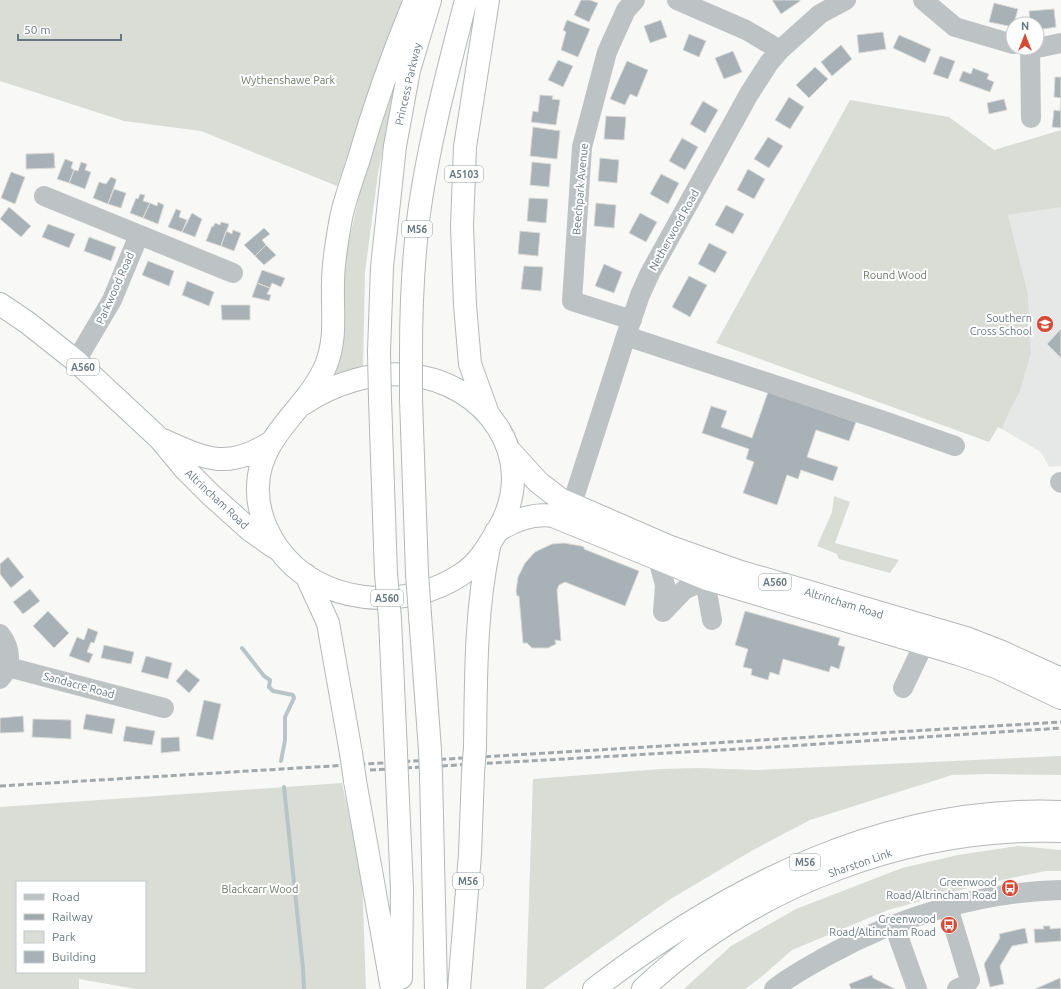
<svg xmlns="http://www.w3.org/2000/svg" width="1061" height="989" viewBox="0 0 1061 989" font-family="Ubuntu,sans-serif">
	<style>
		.built { fill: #e6e8e7 }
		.green { fill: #d9ddd5; fill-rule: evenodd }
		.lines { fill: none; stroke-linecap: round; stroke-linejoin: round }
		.stream { stroke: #b8c5c8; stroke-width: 4 }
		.building { fill: #a8b1b5; stroke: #dadad8 }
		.highway-casing { stroke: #b3b8ba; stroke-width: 24 }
		.minor { stroke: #bdc3c5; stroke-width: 20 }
		.highway { stroke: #fff; stroke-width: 22 }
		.rail { stroke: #a0a8ac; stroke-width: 3; stroke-dasharray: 6 3; stroke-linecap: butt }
		.highway-bridge-casing { stroke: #b3b8ba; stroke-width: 24; stroke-linecap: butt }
		.highway-bridge { stroke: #fff; stroke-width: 22 }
		.labels { text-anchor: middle; stroke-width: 4; stroke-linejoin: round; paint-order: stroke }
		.shield { fill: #fff; stroke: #94a0a5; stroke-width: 1 }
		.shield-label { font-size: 10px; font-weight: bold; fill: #66777f }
		.park-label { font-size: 11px; fill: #697764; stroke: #fff }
		.street-label { font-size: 11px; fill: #66777f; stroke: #fff }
		.poi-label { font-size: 11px; fill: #66777f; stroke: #fff; text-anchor: end }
	</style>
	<rect width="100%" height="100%" fill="#f8f8f6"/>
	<!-- built -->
	<path class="built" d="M1061,206v260l-12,1 -8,-15 -39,-23 9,-21 9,-16 11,-39 -3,-60 -20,-78z"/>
	<!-- green -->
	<path class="green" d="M0,0h402l-65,186 -136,-55 -77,-10 -124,-40z
		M395,75h3l-20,99 -13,98 -2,95 -32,10 13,-116 21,-89z
		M850,100l99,17 45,33 67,-20v77l-53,8 20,78 3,60 -11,39 -9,16 -9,21 -4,-2 -9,15 -273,-99z
		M834,496l16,6 -15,41 64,17 -9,13 -51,-14 -2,-5 -20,-8 15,-34z
		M1061,756v19l-73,-1 -36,1 -142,45 -57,30 -84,50 -126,89h-17l7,-210 128,-10 36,-1 61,2z
		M342,783l20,93 4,113h-230l-57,-10v10h-79v-182zM17,882h128v90h-128z
		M1018,846l43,4v21h-15l-64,13 -94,26 -96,40 -32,28 -15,11h-61l47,-43 65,-37 106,-41 56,-13z"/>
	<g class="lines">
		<!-- stream -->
		<path class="stream" d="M242,648l22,28 6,4 -1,7 4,4 20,4 1,3 -9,19v23l-4,21
			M284,787l19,181 1,21"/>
	</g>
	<!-- building -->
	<path class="building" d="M581,0h9l8,3 -9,19 -15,-7z
		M772,0h28v1l-19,13z
		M994,3l24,6 -5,18 -24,-5z
		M1054,9l2,18 -19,3v-6h-7l-1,-13z
		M567,20l23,9 -12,28 -17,-7 5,-18 -3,-2z
		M661,20l6,17 -17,6 -6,-17z
		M883,32l3,17 -27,4 -2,-18z
		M689,34l17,7 -7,16 -16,-7z
		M899,35l32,14 -6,14 -32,-15z
		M841,45l11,14 -20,17 -11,-14z
		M733,51l9,21 -18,7 -9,-21z
		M940,56l15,5 -7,18 -15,-5z
		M558,60l15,6 -10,21 -15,-7z
		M627,61l21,9 -11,27 -7,-3 -5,11 -15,-6z
		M815,67l13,12 -19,19 -13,-13z
		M973,68l16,6 -2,5 7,3 -4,10 -31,-11 4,-10 8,3z
		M1055,77h6v51l-9,-1 2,-17 6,1 1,-13 -7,-1z
		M540,95l13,1 -1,3 8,1 -4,25 -25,-3 2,-11 5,1z
		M789,97l15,10 -14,22 -15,-9z
		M1004,99l3,11 -18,4 -2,-11z
		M703,101l15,9 -13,23 -15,-9z
		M606,116l20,1 -2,23 -20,-1z
		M533,127l27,4 -3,28 -27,-3z
		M768,137l15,9 -14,22 -15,-9z
		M682,138l16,9 -13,23 -16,-9z
		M54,153l1,15 -29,1v-15z
		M600,158l19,2 -2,23 -19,-2z
		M65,159l8,3 -2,6 3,2 -5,13 -12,-4z
		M81,162l6,2 -2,6 6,2 -6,17 -16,-6 5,-13 4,1z
		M532,162l19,2 -2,23 -19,-2z
		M748,169l17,10 -11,20 -17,-9z
		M11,172l14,5 -10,27 -14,-6z
		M661,174l18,9 -11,21 -18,-10z
		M111,177l5,2v2l-8,23 -15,-6 6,-16 7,2z
		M114,189l12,4 -5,15 -13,-4z
		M140,194l5,1 -2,6 7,2 -7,15 -13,-5 6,-15 2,1z
		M529,198l19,1 -2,24 -19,-2z
		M158,202l6,3 -6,19 -15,-6 7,-15 7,3z
		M596,203l20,2 -2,23 -20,-2z
		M726,205l18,9 -11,20 -18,-9z
		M9,207l22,19 -10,11 -21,-18z
		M176,209l5,2 -2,6 8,3 -5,12 -14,-5z
		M192,213l10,6 -7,18 -13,-5z
		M640,213l17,9 -11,20 -17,-9z
		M221,222l8,2 -8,22 -15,-5 6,-15 1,1 2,-4 5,2z
		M48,224l27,10 -6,14 -27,-11z
		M264,228l6,6 -8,6 4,5 -11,11 -11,-11z
		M233,230l8,3 -7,18 -13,-5 5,-15 6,3z
		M520,231l20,2 -2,23 -20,-2z
		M89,237l27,10 -5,14 -27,-10z
		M709,243l18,9 -12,21 -17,-9z
		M266,245l10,10 -12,10 -9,-9z
		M148,261l26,10 -5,15 -27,-11z
		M604,264l18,8 -8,21 -19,-7z
		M524,266l19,1 -2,24 -20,-2z
		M262,270l23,8 -4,9 -9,-4 -2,5 -13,-5z
		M689,276l18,9 -17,32 -18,-10z
		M187,281l27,11 -5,14 -27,-11z
		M257,283l13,5 -3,6 4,1 -2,6 -17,-4z
		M221,305h29v15h-28z
		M1061,329v29l-14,-14z
		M768,392l88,30 -7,19 -33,-11 -9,27 31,10 -5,14 -32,-11 -3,9 -11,-4 -10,30 -34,-12 11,-31 -8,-3 3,-10 -47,-16 9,-27 16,5 -6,16 31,11z
		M564,543l17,3 3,1v2l55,22 -14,35 -60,-24 -6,3 -2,5 4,51 -6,-1 1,4 -8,4h-16l-5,-5h-4l-4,-47h-2l-1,-5 2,-14 7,-14 10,-11 17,-8z
		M8,557l16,20 -13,11 -11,-14v-10z
		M30,589l10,12 -17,13 -10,-12z
		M48,611l21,22 -15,15 -21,-22z
		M745,611l95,27 -2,7 7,2 -6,22 -8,-3 -2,6 -46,-13 -4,16 -9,-3 -2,8 -17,-5 1,-6 -9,-2 5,-18 -13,-4z
		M88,628l10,4 -4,11 -3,-1 -4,10 6,2 -4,9 -20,-7 8,-19 7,3z
		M104,645l30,7 -3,12 -30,-6z
		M146,656l26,7 -4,16 -27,-7z
		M186,669l14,11 -11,13 -13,-12z
		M204,700l17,4 -8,36 -17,-4z
		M86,714l29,5 -3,15 -29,-5z
		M23,716l1,16 -24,1v-15z
		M33,719l38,1v19l-39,-2z
		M126,726l29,5 -3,14 -29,-4z
		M179,737l1,14 -19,2v-15z
		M1043,926h7v3l11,-1v13l-26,2 -1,-14h10z
		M1025,928l3,15 -16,3 -12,20 4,18 -14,3 -6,-23 16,-26 -1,-4z
		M872,975l1,3 22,11h-44l-2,-5z
		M1060,978l1,11h-26z"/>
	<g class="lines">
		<defs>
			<path id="highway" d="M0,304l28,19 48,38 84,78 25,30 26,26 39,35 24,17
				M379,352l3,-85 13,-121 14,-76 21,-70
				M411,353c0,-47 2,-93 8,-140 10,-72 29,-142 47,-213
				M380,399l6,175
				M411,399l6,174
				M303,404c30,-20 69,-33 106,-29 76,7 131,82 90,153 -11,18 -19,34 -37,46 -56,38 -144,32 -185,-27 -12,-18 -20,-39 -19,-61 1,-51 50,-77 68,-121 11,-27 6,-55 7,-82 0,-22 4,-43 8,-65 4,-19 11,-38 17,-56 16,-56 35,-109 57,-162
				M487,411l-17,-47 -5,-59 -3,-79 3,-79 23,-147
				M163,440c43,19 63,30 107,3
				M509,450l29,32 22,17 108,47 70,25 228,67 36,14 59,27
				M496,532c18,-12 36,-19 57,-16l154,63 251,75 38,13 65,31
				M306,575l22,48 23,130
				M420,615l10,135
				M390,619l6,133
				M475,748c1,-67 0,-135 14,-201
				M431,775l5,214
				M397,778l5,111 -1,89
				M355,781l37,208
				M459,989l11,-135 3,-81
				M594,989c135,-103 293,-184 467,-177
				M643,989c110,-104 267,-163 418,-158"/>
		</defs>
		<!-- highway casing -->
		<use href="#highway" class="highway-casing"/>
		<!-- minor -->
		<path class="minor" d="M677,0l69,30 34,20
			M923,0l32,27 58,17
			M1037,48l24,-5
			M1030,49l1,69
			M44,196l189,77
			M632,320l-60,-19 10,-154 25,-95 19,-42 9,-10
			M626,336l255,84 74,26
			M76,361l36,-61 27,-65
			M1060,482l1,1
			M572,504l54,-168 14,-41 10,-22 99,-179 20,-31 11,-13 40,-36 26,-14
			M658,559l7,26 -2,27 21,-22 23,-11v13l5,28
			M0,634c11,14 13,31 0,45
			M8,667l156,41
			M903,688l21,-44
			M948,907l22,73 -4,5 -9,4
			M894,925l23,64
			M774,989c16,-13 33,-22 51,-32 72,-40 154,-65 236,-67"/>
		<!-- highway -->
		<use href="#highway" class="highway"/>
		<!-- rail -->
		<path class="rail" d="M370,770l403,-23 288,-19
			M0,786l1061,-64"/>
		<defs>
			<path id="highway-bridge" d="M379,352l1,47
				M411,399v-46
				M417,573l3,42
				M386,574l4,45
				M430,750l1,25
				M396,752l1,26
				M351,753l4,28
				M473,773l2,-25"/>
		</defs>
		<!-- highway-bridge casing -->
		<use href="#highway-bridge" class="highway-bridge-casing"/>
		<!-- highway-bridge -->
		<use href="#highway-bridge" class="highway-bridge"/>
	</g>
	<!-- icons -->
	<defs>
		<symbol id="school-disc" viewBox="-11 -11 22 22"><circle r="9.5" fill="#d64b38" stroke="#fff"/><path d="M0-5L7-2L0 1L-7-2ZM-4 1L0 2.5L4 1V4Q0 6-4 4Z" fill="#fff"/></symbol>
		<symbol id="bus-disc" viewBox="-11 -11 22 22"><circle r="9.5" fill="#d64b38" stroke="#fff"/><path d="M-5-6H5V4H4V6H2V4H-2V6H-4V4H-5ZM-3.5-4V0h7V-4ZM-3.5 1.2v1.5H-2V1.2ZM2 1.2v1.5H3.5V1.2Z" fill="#fff"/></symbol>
	</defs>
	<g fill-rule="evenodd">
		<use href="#school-disc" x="1035" y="314" width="20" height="20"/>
		<use href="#bus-disc" x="1000" y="878" width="20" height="20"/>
		<use href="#bus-disc" x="939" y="915" width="20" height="20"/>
	</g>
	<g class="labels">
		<!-- shield labels -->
		<g class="shield">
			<rect x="445" y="166" width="38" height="16" rx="3"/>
			<rect x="402" y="221" width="30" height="16" rx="3"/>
			<rect x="67" y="359" width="32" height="16" rx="3"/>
			<rect x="759" y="574" width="32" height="16" rx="3"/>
			<rect x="371" y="590" width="32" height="16" rx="3"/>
			<rect x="790" y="854" width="30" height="16" rx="3"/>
			<rect x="453" y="873" width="30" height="16" rx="3"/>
		</g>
		<g class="shield-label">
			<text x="464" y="178">A5103</text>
			<text x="417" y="233">M56</text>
			<text x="83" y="371">A560</text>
			<text x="775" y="586">A560</text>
			<text x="387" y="602">A560</text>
			<text x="805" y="866">M56</text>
			<text x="468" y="885">M56</text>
		</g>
		<!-- park labels -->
		<g class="park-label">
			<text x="288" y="84">Wythenshawe Park</text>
			<text x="895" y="279">Round Wood</text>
			<text x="260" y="893">Blackcarr Wood</text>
		</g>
		<!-- street labels -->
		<g class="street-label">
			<text transform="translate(408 84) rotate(-77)" y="4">Princess Parkway</text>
			<text transform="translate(580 189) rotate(-85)" y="4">Beechpark Avenue</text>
			<text transform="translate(674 230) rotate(-61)" y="4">Netherwood Road</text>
			<text transform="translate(115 288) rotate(-66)" y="4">Parkwood Road</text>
			<text transform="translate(217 499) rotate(43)" y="4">Altrincham Road</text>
			<text transform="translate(844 603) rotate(17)" y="4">Altrincham Road</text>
			<text transform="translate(79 685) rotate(15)" y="4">Sandacre Road</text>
			<text transform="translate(860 863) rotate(-19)" y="4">Sharston Link</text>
		</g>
		<!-- poi labels -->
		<g class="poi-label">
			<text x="1032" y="322">Southern<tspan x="1032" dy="13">Cross School</tspan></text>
			<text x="997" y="886">Greenwood<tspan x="997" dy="13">Road/Altrincham Road</tspan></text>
			<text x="936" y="923">Greenwood<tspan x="936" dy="13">Road/Altincham Road</tspan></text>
		</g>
	</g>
	<!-- legend -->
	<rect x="16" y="881" width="130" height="92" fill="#ffffff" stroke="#c2c9cc"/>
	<rect x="24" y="894" width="20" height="6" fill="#bdc3c5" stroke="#c2c9cc"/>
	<text x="52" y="901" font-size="12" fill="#66777f">Road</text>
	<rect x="24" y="914" width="20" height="6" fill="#a0a8ac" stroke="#c2c9cc"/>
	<text x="52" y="921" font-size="12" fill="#66777f">Railway</text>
	<rect x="24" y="931" width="20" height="12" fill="#d9ddd5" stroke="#c2c9cc"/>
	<text x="52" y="941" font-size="12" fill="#66777f">Park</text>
	<rect x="24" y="951" width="20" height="12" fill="#a8b1b5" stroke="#c2c9cc"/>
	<text x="52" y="961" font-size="12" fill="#66777f">Building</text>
	<!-- north arrow -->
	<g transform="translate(1025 36)"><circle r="19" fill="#ffffff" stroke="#c2c9cc"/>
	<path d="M0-3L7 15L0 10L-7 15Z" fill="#d64b38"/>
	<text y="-6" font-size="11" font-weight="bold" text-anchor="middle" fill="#66777f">N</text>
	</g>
	<!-- scale -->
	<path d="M18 34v6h103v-6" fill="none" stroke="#66777f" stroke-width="2"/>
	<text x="24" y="34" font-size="12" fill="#66777f" stroke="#ffffff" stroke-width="3" paint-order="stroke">50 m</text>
</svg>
